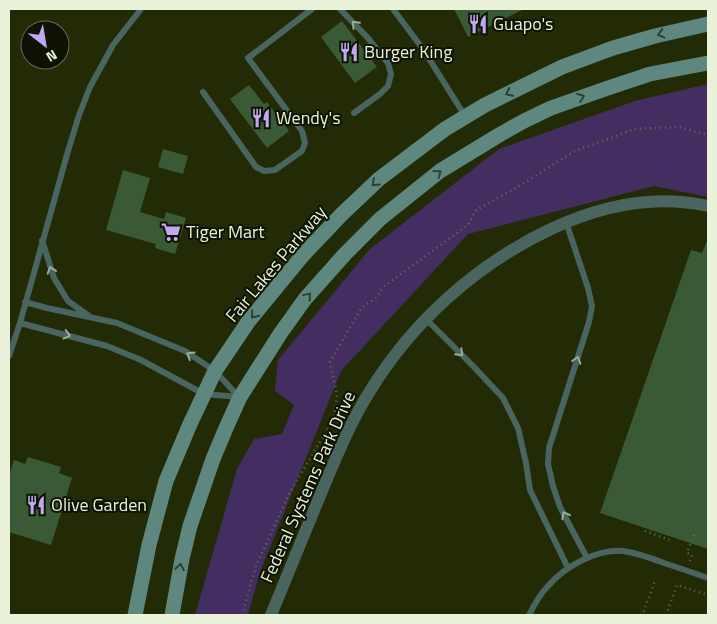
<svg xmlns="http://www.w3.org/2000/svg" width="717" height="624" viewBox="0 0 717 624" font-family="'Titillium Web',sans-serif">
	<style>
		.green { fill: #442e61 }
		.building { fill: #395a35 }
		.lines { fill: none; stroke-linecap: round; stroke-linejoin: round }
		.path { stroke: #666f4e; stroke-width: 2.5; stroke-dasharray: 1 4; stroke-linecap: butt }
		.lane { stroke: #4a645f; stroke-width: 6 }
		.street { stroke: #4a645f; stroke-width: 12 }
		.secondary { stroke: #5d877f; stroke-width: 15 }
		.oneway { stroke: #9aac9c }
		.oneway2 { stroke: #2d4134 }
		.labels { text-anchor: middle; stroke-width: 4; stroke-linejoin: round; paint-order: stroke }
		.poi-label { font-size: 18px; fill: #eaf3d9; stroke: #0d1202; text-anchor: start }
		.street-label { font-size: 18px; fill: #eaf3d9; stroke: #0d1202 }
	</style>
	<rect width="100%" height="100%" fill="#222b06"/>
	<!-- green -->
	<path class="green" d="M708,84v113l-54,-11 -186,48 -127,137 -81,201 -12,43h-53l42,-146 17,-30 28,-5 12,-29 -19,-14 3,-31 92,-111 129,-100 136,-48z"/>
	<!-- building -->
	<path class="building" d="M454,9h67l1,1 -54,27z
		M342,21l35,46 -22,16 -34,-46z
		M249,85l15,19 3,-2 22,29 -22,17 -37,-49z
		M163,149l25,7 -5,18 -25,-7z
		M123,170l27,8 -10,34 24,7 2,-7 20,6 -11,36 -20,-6 1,-4 -50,-14z
		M708,238v311l-108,-36 91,-263 11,3z
		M28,457l33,10 -2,6 13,5 -21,67 -42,-13v-56l5,-16 11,4z"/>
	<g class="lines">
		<!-- path -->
		<path class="path" d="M645,531l25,9
			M690,561l2,-6 -5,-2 7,-19
			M242,615l14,-49 33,-72 45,-76 3,-23 -7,-33 32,-55 13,-8 8,-12 85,-62 8,-15 40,-22 59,-37 60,-22 43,-2 30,8
			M640,615l3,-2 12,-32
			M666,615l11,-30 31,10"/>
		<!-- lane -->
		<path class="lane" d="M340,9l27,28 21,26 3,11 -3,12 -8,8 -26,19
			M393,9l30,40 42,67
			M203,92l53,75 8,4 11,-1 27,-19 3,-8 -3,-12 -54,-73 64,-49
			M566,222l22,66 4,18 -3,16 -40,126 -1,16 5,22 7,21 27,51
			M42,240l12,38 14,23 21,15
			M25,302l22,6 70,15 68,28 30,20 24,26
			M426,319l48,48 29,31 15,30 8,35 4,27 38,78
			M20,323l87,23 34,14 63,34 35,3
			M9,356l11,-33 46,-165 13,-43 11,-28 23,-42 28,-36
			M529,615c5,-10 11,-21 19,-29 17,-20 49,-37 75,-35 14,2 28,7 41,12 15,5 30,10 44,15"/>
		<!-- street -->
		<path class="street" d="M271,615c18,-43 35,-86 53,-129 14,-33 27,-65 46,-95 43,-70 107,-127 181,-162 49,-23 103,-35 157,-23"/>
		<!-- secondary -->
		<path class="secondary" d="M135,615l14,-70 17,-64 24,-57 25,-53 33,-49 55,-67 39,-41 37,-35 66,-50 40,-24 77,-38 51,-19 42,-12 53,-12
			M172,615l10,-56 8,-33 23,-67 13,-31 14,-31 40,-63 25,-35 40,-45 35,-35 60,-48 59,-36 25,-14 27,-13 57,-20 42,-14 58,-11"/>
	</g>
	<!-- one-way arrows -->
	<defs><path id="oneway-chevron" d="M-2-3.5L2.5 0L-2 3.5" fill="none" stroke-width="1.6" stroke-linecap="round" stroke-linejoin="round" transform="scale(1.25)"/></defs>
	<g class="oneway">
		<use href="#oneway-chevron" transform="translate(355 24) rotate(-134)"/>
		<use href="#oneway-chevron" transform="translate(51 270) rotate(-109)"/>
		<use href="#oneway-chevron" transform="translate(67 335) rotate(15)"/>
		<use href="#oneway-chevron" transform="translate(460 353) rotate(45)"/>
		<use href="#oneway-chevron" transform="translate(190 355) rotate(-148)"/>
		<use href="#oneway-chevron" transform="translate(577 360) rotate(-72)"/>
		<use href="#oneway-chevron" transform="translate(565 515) rotate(-118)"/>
	</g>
	<g class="oneway2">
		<use href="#oneway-chevron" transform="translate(661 34) rotate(166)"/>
		<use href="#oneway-chevron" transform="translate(509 93) rotate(154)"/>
		<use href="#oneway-chevron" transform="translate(581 97) rotate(-20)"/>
		<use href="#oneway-chevron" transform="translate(438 173) rotate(-36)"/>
		<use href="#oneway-chevron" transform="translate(375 183) rotate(137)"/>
		<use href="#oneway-chevron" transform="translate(308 296) rotate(-50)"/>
		<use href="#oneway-chevron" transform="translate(254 315) rotate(129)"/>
		<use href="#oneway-chevron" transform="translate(180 567) rotate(-80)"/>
	</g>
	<!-- icons -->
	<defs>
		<symbol id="restaurant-bare" viewBox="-9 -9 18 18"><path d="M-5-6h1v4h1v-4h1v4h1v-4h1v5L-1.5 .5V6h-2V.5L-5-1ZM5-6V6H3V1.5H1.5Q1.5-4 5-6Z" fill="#c4a7f1" stroke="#0d1202" stroke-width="2.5" paint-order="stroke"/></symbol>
		<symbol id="supermarket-bare" viewBox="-9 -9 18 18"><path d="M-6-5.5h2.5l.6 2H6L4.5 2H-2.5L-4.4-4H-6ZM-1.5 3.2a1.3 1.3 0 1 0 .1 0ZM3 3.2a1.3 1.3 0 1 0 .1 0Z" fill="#c4a7f1" stroke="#0d1202" stroke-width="2.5" paint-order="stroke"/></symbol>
	</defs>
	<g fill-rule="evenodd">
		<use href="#restaurant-bare" x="464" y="10" width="28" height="28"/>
		<use href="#restaurant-bare" x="335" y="38" width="28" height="28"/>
		<use href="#restaurant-bare" x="247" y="104" width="28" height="28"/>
		<use href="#supermarket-bare" x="157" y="218" width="28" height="28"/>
		<use href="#restaurant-bare" x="22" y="491" width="28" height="28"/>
	</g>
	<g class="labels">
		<!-- poi labels -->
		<g class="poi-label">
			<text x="493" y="30">Guapo's</text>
			<text x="364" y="58">Burger King</text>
			<text x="276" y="124">Wendy's</text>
			<text x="186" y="238">Tiger Mart</text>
			<text x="51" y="511">Olive Garden</text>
		</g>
		<!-- street labels -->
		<g class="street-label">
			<text transform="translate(276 264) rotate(-50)" y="6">Fair Lakes Parkway</text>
			<text transform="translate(308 487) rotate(-66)" y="6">Federal Systems Park Drive</text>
		</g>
	</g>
	<!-- border -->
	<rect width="717" height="624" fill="none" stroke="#eaf3d9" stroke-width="20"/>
	<!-- north arrow -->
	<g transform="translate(45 45) rotate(149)"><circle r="24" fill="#0d1202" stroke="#656c58"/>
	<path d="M0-4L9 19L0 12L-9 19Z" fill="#c4a7f1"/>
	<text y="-8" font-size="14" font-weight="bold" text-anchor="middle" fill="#eaf3d9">N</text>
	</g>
</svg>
